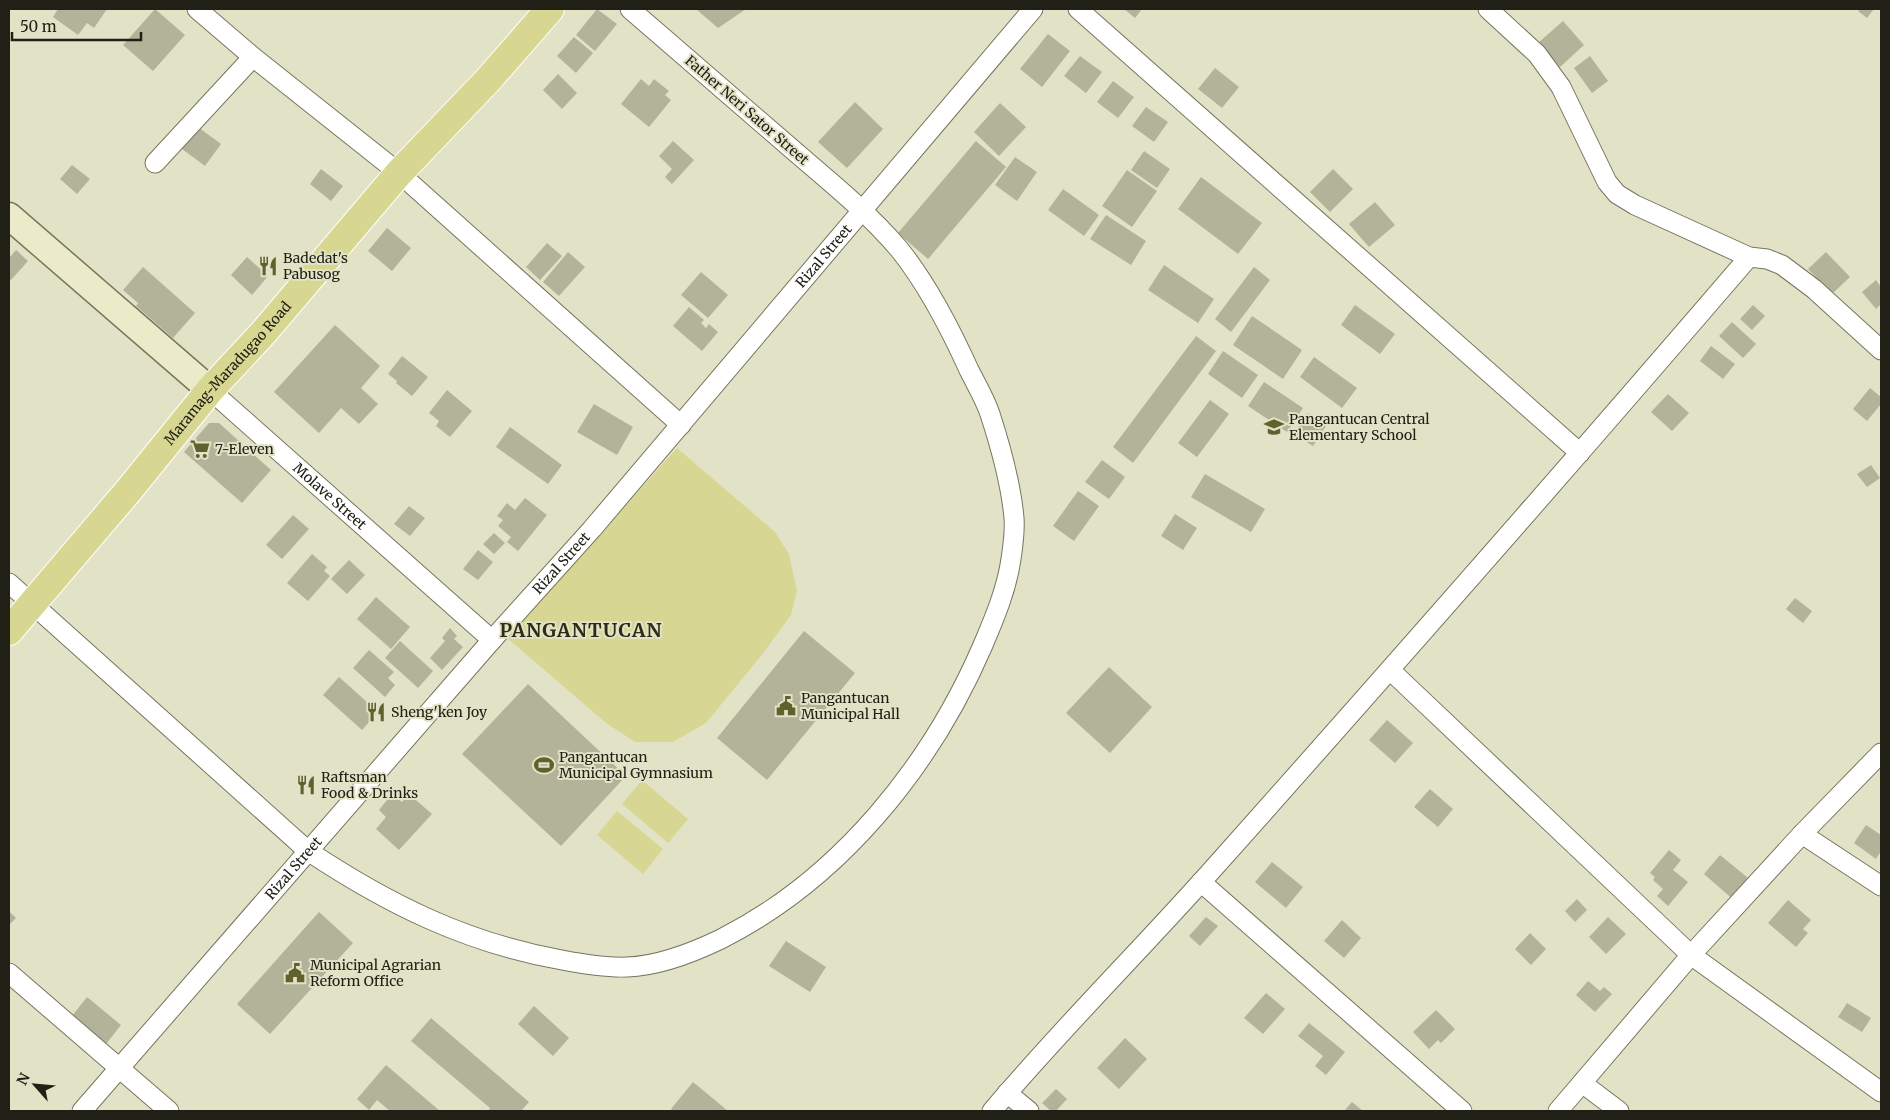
<svg xmlns="http://www.w3.org/2000/svg" width="1890" height="1120" viewBox="0 0 1890 1120" font-family="Merriweather,serif">
	<style>
		.green { fill: #d7d793 }
		.building { fill: #b2b398 }
		.lines { fill: none; stroke-linecap: round; stroke-linejoin: round }
		.street-casing { stroke: #76765d; stroke-width: 21 }
		.secondary-casing { stroke: #76765d; stroke-width: 29 }
		.primary-casing { stroke: #fff; stroke-width: 30 }
		.street { stroke: #fff; stroke-width: 19 }
		.secondary { stroke: #ecebc9; stroke-width: 26 }
		.primary { stroke: #d8d792; stroke-width: 28 }
		.labels { text-anchor: middle; stroke-width: 4; stroke-linejoin: round; paint-order: stroke }
		.street-label { font-size: 14px; fill: #202016; stroke: #e2e3c6 }
		.poi-label { font-size: 14px; fill: #202016; stroke: #e2e3c6; text-anchor: start }
		.district-label { font-size: 19px; font-weight: bold; letter-spacing: 1px; fill: #2d2d16; stroke: #e2e3c6 }
	</style>
	<rect width="100%" height="100%" fill="#e2e3c6"/>
	<!-- green -->
	<path class="green" d="M677,448l98,84 14,22 8,37 -6,24 -30,41 -55,67 -33,19h-38l-29,-19 -99,-85z
		M642,780l46,39 -20,24 -46,-39z
		M617,811l46,38 -20,25 -46,-39z"/>
	<!-- building -->
	<path class="building" d="M58,9h49l-13,19 -7,-5 -9,12 -25,-18z
		M155,9l30,26 -32,36 -30,-26z
		M597,9l20,15 -22,27 -19,-16z
		M696,9h50l-28,19z
		M1124,9h18l-7,9z
		M1860,9h14l-7,9 -9,-7z
		M1563,21l21,24 -24,22 -22,-24z
		M1048,34l22,17 -28,36 -22,-18z
		M574,37l19,16 -17,20 -19,-17z
		M1080,56l22,16 -16,21 -22,-17z
		M1590,56l18,25 -16,12 -18,-25z
		M1215,68l24,19 -17,21 -24,-19z
		M558,74l19,19 -15,16 -19,-19z
		M641,79l8,7 5,-7 15,12 -4,4 6,5 -22,27 -28,-23z
		M1113,81l21,16 -16,21 -21,-16z
		M855,102l28,27 -36,39 -29,-26z
		M1000,103l26,24 -27,29 -25,-24z
		M1146,107l22,15 -14,20 -22,-16z
		M198,127l23,17 -16,22 -23,-17z
		M673,141l21,19 -22,24 -7,-7 7,-8 -13,-13z
		M976,141l30,26 -78,92 -30,-26z
		M1144,151l26,18 -13,19 -26,-18z
		M1015,157l22,15 -20,29 -22,-16z
		M72,165l18,14 -13,15 -17,-15z
		M321,169l22,17 -12,15 -21,-17z
		M1333,169l20,20 -23,23 -20,-20z
		M1127,170l30,21 -25,36 -30,-21z
		M1201,177l61,46 -24,31 -60,-45z
		M1063,189l36,26 -15,21 -36,-26z
		M1375,202l20,23 -26,22 -20,-23z
		M1106,215l40,26 -15,24 -41,-26z
		M387,228l24,20 -19,23 -24,-20z
		M547,243l15,13 -22,24 -14,-13z
		M16,250l12,11 -17,19 -2,-2v-20z
		M568,252l17,15 -26,29 -16,-14z
		M1826,252l24,25 -18,17 -24,-25z
		M247,257l21,19 -16,19 -21,-20z
		M1164,265l50,34 -16,24 -50,-33z
		M143,267l52,46 -22,25 -37,-32 2,-3 -15,-13z
		M1254,267l16,13 -39,52 -16,-13z
		M701,272l27,23 -20,23 -27,-23z
		M1876,280l5,7v17l-5,5 -14,-17z
		M1355,305l40,29 -15,20 -39,-29z
		M1753,305l12,11 -13,14 -12,-11z
		M689,307l15,13 -3,3 5,5 3,-4 9,8 -16,19 -29,-25z
		M1252,316l50,34 -19,29 -50,-34z
		M1732,322l24,22 -13,14 -24,-22z
		M335,325l45,41 -19,22 17,16 -19,20 -18,-16 -22,25 -45,-41z
		M1196,336l20,15 -83,112 -20,-16z
		M1711,346l24,18 -12,15 -23,-18z
		M1223,351l35,24 -16,23 -34,-24z
		M402,356l26,21 -16,19 -16,-13 1,-2 -9,-7z
		M1314,357l43,31 -15,20 -42,-31z
		M1264,382l39,26 -16,24 -39,-26z
		M1870,388l11,9v7l-14,17 -14,-12z
		M447,390l25,21 -22,26 -14,-11 3,-5 -10,-8z
		M1668,394l21,19 -17,18 -21,-19z
		M1210,400l19,14 -32,43 -19,-14z
		M594,404l39,23 -16,28 -40,-23z
		M1307,413l19,13 -13,20 -19,-12z
		M209,423h10l52,47 -29,33 -58,-51z
		M510,427l52,38 -14,19 -52,-37z
		M1102,460l23,17 -16,22 -24,-17z
		M1871,465l9,13 -13,9 -10,-13z
		M1205,474l60,35 -14,23 -60,-35z
		M1078,491l21,15 -25,35 -21,-15z
		M525,498l22,17 -29,36 -11,-9 4,-5 -13,-11 5,-6 -6,-4 10,-13 8,7z
		M409,506l16,12 -15,18 -16,-12z
		M1175,514l22,14 -14,22 -22,-14z
		M293,515l16,14 -27,30 -16,-14z
		M494,533l11,10 -11,11 -11,-10z
		M478,550l15,12 -15,18 -15,-11z
		M312,554l15,13 -3,4 6,5 -22,25 -21,-18z
		M349,560l16,15 -18,19 -16,-15z
		M376,597l34,30 -19,22 -34,-30z
		M1795,598l17,13 -9,12 -17,-14z
		M450,628l7,8 -3,3 9,8 -21,23 -12,-12 15,-17 -3,-3z
		M804,631l51,42 -88,107 -50,-42z
		M400,641l33,30 -15,17 -33,-30z
		M369,650l25,22 -6,6 7,7 -10,12 -32,-29z
		M1109,667l43,40 -42,46 -44,-40z
		M339,677l39,35 -16,18 -39,-35z
		M528,684l98,92 -65,70 -99,-92z
		M1387,720l26,23 -18,20 -26,-23z
		M1430,789l23,20 -15,18 -24,-20z
		M392,794l10,8 7,-8 23,20 -33,36 -23,-21 10,-12 -7,-7z
		M1866,825l15,10v16l-5,8 -22,-16z
		M1669,850l12,10 -8,10 15,12 -20,24 -11,-10 6,-7 -10,-9 2,-3 -5,-4z
		M1720,855l33,27 -17,20 -32,-28z
		M1272,862l31,25 -17,21 -31,-26z
		M1577,899l10,11 -12,12 -10,-11z
		M1788,900l23,20 -8,9 5,4 -12,14 -28,-24z
		M9,911l7,7 -7,7z
		M319,912l34,31 -83,91 -33,-30z
		M1206,917l12,9 -18,20 -11,-10z
		M1608,917l18,17 -20,20 -17,-17z
		M1342,920l19,18 -17,20 -20,-17z
		M1530,933l16,16 -15,16 -16,-16z
		M786,941l40,26 -16,25 -41,-26z
		M1588,981l12,10 4,-4 8,7 -17,18 -19,-17z
		M1266,993l19,16 -22,25 -19,-16z
		M87,997l34,28 -15,19 -34,-28z
		M1847,1003l24,15 -9,14 -24,-15z
		M534,1006l35,32 -16,18 -35,-32z
		M1436,1010l19,19 -14,14 -3,-3 -9,9 -16,-17z
		M431,1018l98,84 -8,9h-33l2,-3 -79,-67z
		M1309,1023l36,29 -19,23 -11,-9 8,-10 -25,-20z
		M1125,1038l22,21 -28,30 -22,-21z
		M386,1065l54,46h-50l-13,-11 -8,10 -12,-11z
		M693,1082l35,29h-55l-2,-2z
		M1056,1089l11,10 -11,12h-5l-9,-8z
		M1352,1102l11,9h-19z"/>
	<g class="lines">
		<defs>
			<g id="street">
				<path d="M197,9l56,48 146,116 282,252"/>
				<path d="M1078,9l502,444"/>
				<path d="M1488,9l49,45 24,33 46,95 10,12 18,11 114,52 18,2 15,6 32,24 67,61"/>
				<path d="M155,163l98,-106"/>
				<path id="s1" d="M210,390l282,250"/>
				<path d="M9,583l299,268c80,53 158,92 254,109 21,4 44,8 65,7 32,-1 65,-14 94,-28 119,-60 210,-173 262,-294 12,-28 24,-57 28,-86 2,-13 4,-28 3,-41 -3,-35 -13,-70 -24,-104 -5,-15 -14,-30 -21,-44 -19,-42 -41,-85 -70,-121 -34,-40 -75,-72 -114,-106 -52,-45 -104,-90 -155,-134"/>
				<path d="M1390,670l301,285 190,137"/>
				<path d="M1802,834l79,52"/>
				<path d="M1201,882l261,229"/>
				<path d="M9,973l160,138"/>
				<path d="M1582,1083l37,28"/>
				<path d="M1007,1093l22,18"/>
				<path id="s2" d="M82,1111l410,-471 100,-111 441,-520"/>
				<path d="M992,1111c70,-83 148,-160 220,-241 181,-203 360,-407 537,-613"/>
				<path d="M1558,1111l133,-156 111,-121 79,-81"/>
			</g>
			<path id="secondary" d="M9,216l201,174"/>
			<g id="primary">
				<path id="s3" d="M9,631l120,-141 81,-100 54,-58 135,-159 89,-93 62,-71"/>
			</g>
		</defs>
		<!-- street casing -->
		<use href="#street" class="street-casing"/>
		<!-- secondary casing -->
		<use href="#secondary" class="secondary-casing"/>
		<!-- primary casing -->
		<use href="#primary" class="primary-casing"/>
		<!-- street -->
		<use href="#street" class="street"/>
		<!-- secondary -->
		<use href="#secondary" class="secondary"/>
		<!-- primary -->
		<use href="#primary" class="primary"/>
	</g>
	<!-- icons -->
	<defs>
		<symbol id="restaurant-bare" viewBox="-9 -9 18 18"><path d="M-5-6h1v4h1v-4h1v4h1v-4h1v5L-1.5 .5V6h-2V.5L-5-1ZM5-6V6H3V1.5H1.5Q1.5-4 5-6Z" fill="#61612e" stroke="#e2e3c6" stroke-width="2.5" paint-order="stroke"/></symbol>
		<symbol id="school-bare" viewBox="-9 -9 18 18"><path d="M0-5L7-2L0 1L-7-2ZM-4 1L0 2.5L4 1V4Q0 6-4 4Z" fill="#61612e" stroke="#e2e3c6" stroke-width="2.5" paint-order="stroke"/></symbol>
		<symbol id="supermarket-bare" viewBox="-9 -9 18 18"><path d="M-6-5.5h2.5l.6 2H6L4.5 2H-2.5L-4.4-4H-6ZM-1.5 3.2a1.3 1.3 0 1 0 .1 0ZM3 3.2a1.3 1.3 0 1 0 .1 0Z" fill="#61612e" stroke="#e2e3c6" stroke-width="2.5" paint-order="stroke"/></symbol>
		<symbol id="civic-bare" viewBox="-9 -9 18 18"><path d="M-.6-6.5H3V-4.5H.6V-3L4-1V1h2V6H-6V1h2V-1L-.6-3ZM-1.2 2.5V6h2.4V2.5Z" fill="#61612e" stroke="#e2e3c6" stroke-width="2.5" paint-order="stroke"/></symbol>
		<symbol id="stadium-bare" viewBox="-9 -9 18 18"><path d="M0-5a6.5 5 0 1 0 0 10a6.5 5 0 1 0 0-10ZM-3.5-1.8h7v3.6h-7Z" fill="#61612e" stroke="#e2e3c6" stroke-width="2.5" paint-order="stroke"/></symbol>
	</defs>
	<g fill-rule="evenodd">
		<use href="#restaurant-bare" x="254" y="252" width="28" height="28"/>
		<use href="#school-bare" x="1260" y="413" width="28" height="28"/>
		<use href="#supermarket-bare" x="186" y="435" width="28" height="28"/>
		<use href="#civic-bare" x="772" y="692" width="28" height="28"/>
		<use href="#restaurant-bare" x="362" y="698" width="28" height="28"/>
		<use href="#stadium-bare" x="530" y="751" width="28" height="28"/>
		<use href="#restaurant-bare" x="292" y="771" width="28" height="28"/>
		<use href="#civic-bare" x="281" y="959" width="28" height="28"/>
	</g>
	<g class="labels">
		<!-- street labels -->
		<g class="street-label">
			<text transform="translate(747 110) rotate(41)" y="5">Father Neri Sator Street</text>
			<text dy="5" stroke="none"><textPath href="#s2" startOffset="1132">Rizal Street</textPath></text>
			<text dy="5" stroke="none"><textPath href="#s3" startOffset="338">Maramag-Maradugao Road</textPath></text>
			<text dy="5" stroke="none"><textPath href="#s1" startOffset="160">Molave Street</textPath></text>
			<text dy="5" stroke="none"><textPath href="#s2" startOffset="728">Rizal Street</textPath></text>
			<text dy="5" stroke="none"><textPath href="#s2" startOffset="322">Rizal Street</textPath></text>
		</g>
		<!-- poi labels -->
		<g class="poi-label">
			<text x="283" y="263">Badedat's<tspan x="283" dy="16">Pabusog</tspan></text>
			<text x="1289" y="424">Pangantucan Central<tspan x="1289" dy="16">Elementary School</tspan></text>
			<text x="215" y="454">7-Eleven</text>
			<text x="801" y="703">Pangantucan<tspan x="801" dy="16">Municipal Hall</tspan></text>
			<text x="391" y="717">Sheng'ken Joy</text>
			<text x="559" y="762">Pangantucan<tspan x="559" dy="16">Municipal Gymnasium</tspan></text>
			<text x="321" y="782">Raftsman<tspan x="321" dy="16">Food &amp; Drinks</tspan></text>
			<text x="310" y="970">Municipal Agrarian<tspan x="310" dy="16">Reform Office</tspan></text>
		</g>
		<!-- district labels -->
		<g class="district-label">
			<text x="581" y="637">PANGANTUCAN</text>
		</g>
	</g>
	<!-- border -->
	<rect width="1890" height="1120" fill="none" stroke="#202016" stroke-width="20"/>
	<!-- north arrow -->
	<g transform="translate(35 1085) rotate(297)" stroke="#e2e3c6" stroke-width="4" paint-order="stroke">
	<path d="M0-4L9 19L0 12L-9 19Z" fill="#202016"/>
	<text y="-8" font-size="14" font-weight="bold" text-anchor="middle" fill="#202016">N</text>
	</g>
	<!-- scale -->
	<path d="M12 32v8h129v-8" fill="none" stroke="#202016" stroke-width="2.5"/>
	<text x="20" y="32" font-size="15" fill="#202016" stroke="#e2e3c6" stroke-width="4" paint-order="stroke">50 m</text>
</svg>
